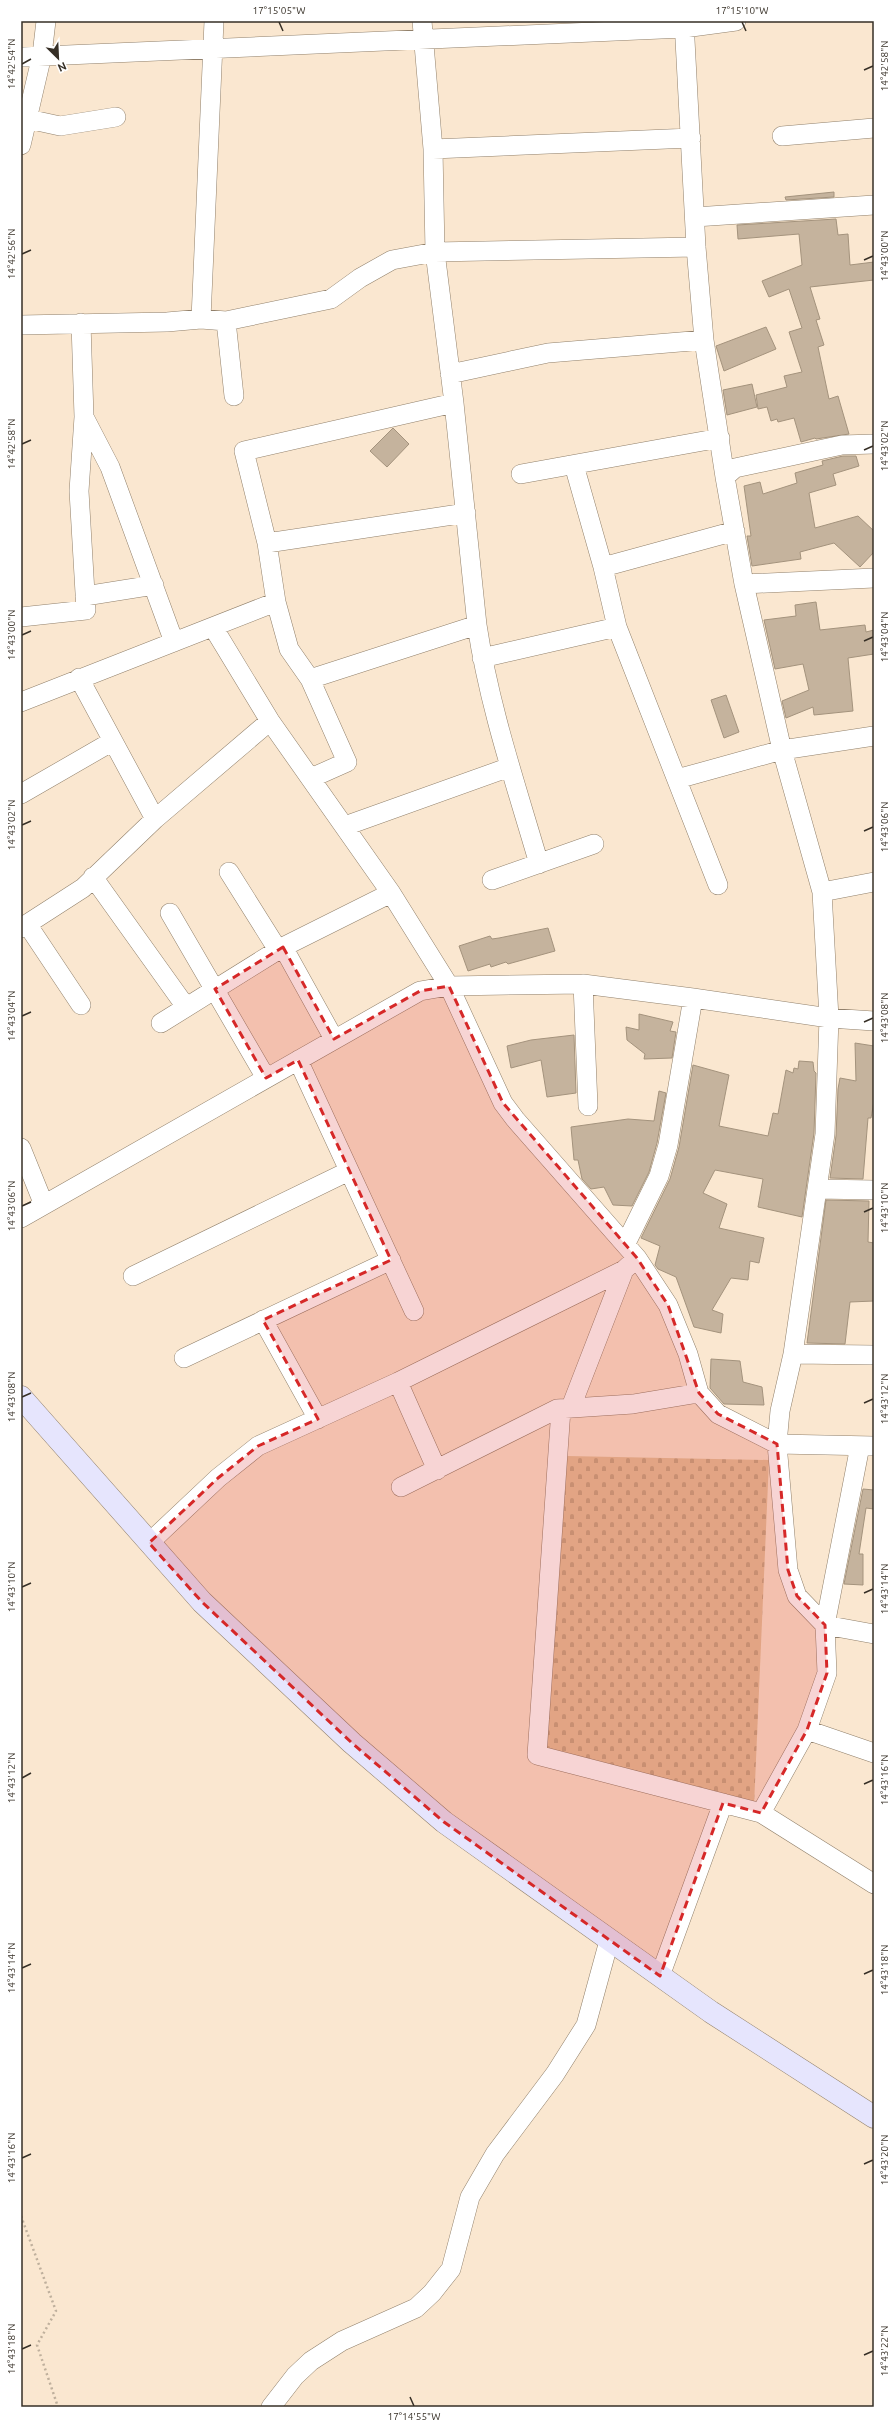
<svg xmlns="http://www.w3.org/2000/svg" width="895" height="2428" viewBox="0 0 895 2428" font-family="Ubuntu,sans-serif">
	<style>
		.cemetery { fill: url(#cemetery-stones) }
		.building { fill: #c5b39d; stroke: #a4937d }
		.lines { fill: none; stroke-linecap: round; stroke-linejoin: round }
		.street-casing { stroke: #91806b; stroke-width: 20 }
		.secondary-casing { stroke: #91806b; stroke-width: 23 }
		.path { stroke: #bfb09d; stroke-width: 2.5; stroke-dasharray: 2 3; stroke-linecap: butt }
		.street { stroke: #fff; stroke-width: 19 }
		.secondary { stroke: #e6e5fd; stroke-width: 22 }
		.marked { fill: #d62828; fill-opacity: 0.2; stroke: #d62828; stroke-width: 3; stroke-dasharray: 8 5; stroke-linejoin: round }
		.ticks { fill: none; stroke: #362f26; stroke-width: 1.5 }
		.neatline { fill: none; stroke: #362f26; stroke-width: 1.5 }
		.ticks-label { font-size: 10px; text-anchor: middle; fill: #362f26 }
	</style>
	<defs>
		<pattern id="cemetery-stones" width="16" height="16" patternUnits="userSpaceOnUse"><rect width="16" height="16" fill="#e5c49b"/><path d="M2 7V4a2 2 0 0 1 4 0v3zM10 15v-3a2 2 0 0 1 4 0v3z" fill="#c5a985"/></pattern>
	</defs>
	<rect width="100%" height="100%" fill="#fae7d0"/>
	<!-- cemetery -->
	<path class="cemetery" d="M567,1456l202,4 -15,346 -211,-56z"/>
	<!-- building -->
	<path class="building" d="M834,192v5l-48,3 -1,-3z
		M836,219l2,16 10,-1 2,31 24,-3v18l-64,7 10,32 -4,1 8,25 -6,2 11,52 9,-3 11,38 -33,5 -1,-1 -14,4 -7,-24 -16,4 -1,-3 -6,2 -4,-14 -9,2 -2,-14 31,-8 -3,-11 18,-4 -13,-40 13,-4 -13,-39 -20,8 -7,-16 40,-16 -3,-31 -61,5 -1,-14z
		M766,327l10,22 -52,22 -8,-25z
		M752,384l5,23 -30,8 -4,-25z
		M393,428l16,16 -22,23 -17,-16z
		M843,456h13l3,10 -26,8 3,11 -27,8 6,35 43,-12 16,15v21l-14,15 -26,-24 -34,9 1,7 -49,7 -5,-30h4l-7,-50 16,-4 3,12 34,-11 -2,-10 28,-8 -1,-4z
		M816,602l4,28 45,-5 1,7 8,-2v24l-26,4 5,53 -39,4 -1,-8 -27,11 -4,-17 27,-11 -6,-26 -28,5 -11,-49 32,-4 -1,-11z
		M726,695l13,37 -15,6 -13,-38z
		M548,928l7,23 -47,13 -2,-2 -15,5 -1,-3 -22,7 -9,-25 31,-10 2,3 7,-1z
		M639,1014l34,8 -3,9 6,1 -4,26 -28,1 1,-5 -18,-14 -1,-13 13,3z
		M574,1035l2,58 -29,4 -6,-37 -30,8 -4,-22 24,-6z
		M855,1043l19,3v55l-3,17h-3l-5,61 -33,-1 6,-42 2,-47 2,-11 16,3z
		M799,1061l14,1 1,9 2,2 -2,60 -12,84 -44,-10 5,-28 -48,-9 -12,23 24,11 -8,24 45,10 -5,25 -9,-2 -2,19 -17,-2 -19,32 11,4 -2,19 -27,-6 -18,-50 -18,-8 -3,-4 5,-19 -19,-8 29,-59 9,-32 14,-82 36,10 -10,51 49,10 5,-23 5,1 8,-44 7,3 1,-5 4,1z
		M659,1091l7,2 -9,50 -8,29 -17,34 -19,-1 -9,-18 -13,2 -9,-10 -4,-19h-4l-3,-33 57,-8 26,2z
		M826,1200l43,1 -1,41 6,1v58l-24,1 -5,42 -38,-1z
		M711,1359l29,2 3,21 19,5 2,18 -40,-1 -14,-16z
		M863,1489l11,1v19l-8,-1 -7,46h4v31l-19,-1z"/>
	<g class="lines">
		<defs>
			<path id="street" d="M422,21l11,128 2,103 19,151 23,222c12,81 39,160 62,239
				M684,21l12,226 8,93 21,137 19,107 38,166 40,142 7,126 -4,116 -32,220 -13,57 -3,33 11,126 9,26 28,29 49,9
				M21,57l663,-29 52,-7
				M28,119l32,7 56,-9
				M782,136l92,-8
				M21,145l21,-90 4,-34
				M433,149l258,-11
				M695,217l179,-12
				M201,319l13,-298
				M226,321l8,75
				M81,323l3,94 26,50 64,175 102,-40
				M21,325l146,-3 34,-3 25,2 105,-22 29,-21 32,-18 43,-8 261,-5
				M450,374l98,-21 156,-13
				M574,465l29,102 14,60 101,258
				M521,474l199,-36
				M725,477l10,-9 107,-23 32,-1
				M267,543l199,-30
				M603,567l132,-36
				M744,584l130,-6
				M85,596l69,-11
				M21,617l65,-7 -7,-119 5,-74
				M213,627l57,94 121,172 58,93 54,117 12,16 122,139 31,47 20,49 11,39 19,21 59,30 97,2
				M482,658l135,-31
				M79,678l76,141
				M310,679l167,-54
				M21,702l153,-60
				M311,778l36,-16 -37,-83 -21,-30 -13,-47 -9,-59 -23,-92 210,-48
				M677,779l105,-29 92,-14
				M21,794l92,-53
				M345,826l165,-59
				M229,872l49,78
				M93,877l93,130
				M492,880l102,-36
				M822,892l52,-10
				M170,913l96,165
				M27,924l54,81
				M21,928l62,-40 72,-69 115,-98
				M283,947l51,92
				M583,984l5,122
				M161,1023l122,-76 108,-54
				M298,1060l116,251
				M21,1148l23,57
				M817,1189l57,1
				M21,1218l399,-227 29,-5 134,-2 110,14 136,20 45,3
				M626,1243l33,-67 9,-31 25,-147
				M133,1276l216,-105
				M263,1320l55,99
				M793,1354l81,1
				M184,1358l207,-98
				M398,1382l39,88
				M571,1407l53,-137
				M561,1409l-24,346 224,58 113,71
				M401,1487l156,-78 76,-5 66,-11
				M149,1543l69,-65 40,-32 140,-64 226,-112 13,-12
				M807,1730l67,23
				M761,1813l46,-83 20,-57 -2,-48 35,-179
				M660,1976l63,-173
				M271,2407l24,-31 16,-15 31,-20 74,-33 16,-15 19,-24 19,-72 25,-43 60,-80 31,-49 23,-84"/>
			<path id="secondary" d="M21,1397l181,205 150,141 92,79 267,190 163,105"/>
		</defs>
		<!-- street casing -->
		<use href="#street" class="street-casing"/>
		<!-- secondary casing -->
		<use href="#secondary" class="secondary-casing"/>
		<!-- path -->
		<path class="path" d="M21,2216l35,95 -19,34 21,62"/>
		<!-- street -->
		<use href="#street" class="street"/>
		<!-- secondary -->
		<use href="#secondary" class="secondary"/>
	</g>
	<!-- marked area -->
	<path class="marked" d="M283,947l51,92 86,-48 29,-5 54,117 134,155 31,47 31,88 19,21 59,30 11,126 9,26 28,29 2,48 -20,57 -46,83 -38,-10 -63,173 -216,-154 -92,-79 -150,-141 -53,-59 69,-65 40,-32 60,-27 -55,-99 128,-60 -93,-200 -32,18 -51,-89z"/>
	<!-- ticks -->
	<path class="ticks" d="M279,22l4,9M742,22l4,9M22,64l9,-5M864,70l9,-4M22,254l9,-4M864,260l9,-4M22,444l9,-4M864,450l9,-4M22,635l9,-4M864,641l9,-4M22,825l9,-4M864,831l9,-4M22,1016l9,-4M864,1022l9,-4M22,1206l9,-4M864,1212l9,-4M22,1397l9,-4M864,1403l9,-4M22,1587l9,-4M864,1593l9,-4M22,1778l9,-5M864,1784l9,-4M22,1968l9,-4M864,1974l9,-4M22,2158l9,-4M864,2164l9,-4M22,2349l9,-4M864,2355l9,-4M410,2397l4,9"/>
	<!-- border -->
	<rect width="895" height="2428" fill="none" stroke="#ffffff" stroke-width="44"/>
	<!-- north arrow -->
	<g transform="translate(58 58) rotate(156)" stroke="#ffffff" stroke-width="3" paint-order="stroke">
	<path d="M0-3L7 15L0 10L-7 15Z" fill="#362f26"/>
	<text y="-6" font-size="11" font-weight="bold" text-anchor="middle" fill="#362f26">N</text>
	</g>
	<rect x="22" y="22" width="851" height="2384" class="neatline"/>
	<g class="ticks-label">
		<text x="279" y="14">17°15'05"W</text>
		<text x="742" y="14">17°15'10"W</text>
		<text transform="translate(11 64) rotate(-90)" y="4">14°42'54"N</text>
		<text transform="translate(884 66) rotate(-90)" y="4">14°42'58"N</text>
		<text transform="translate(11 254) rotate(-90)" y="4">14°42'56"N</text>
		<text transform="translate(884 256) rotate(-90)" y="4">14°43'00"N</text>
		<text transform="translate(11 444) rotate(-90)" y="4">14°42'58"N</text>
		<text transform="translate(884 446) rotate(-90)" y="4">14°43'02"N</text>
		<text transform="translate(11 635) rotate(-90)" y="4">14°43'00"N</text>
		<text transform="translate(884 637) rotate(-90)" y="4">14°43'04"N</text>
		<text transform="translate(11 825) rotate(-90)" y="4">14°43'02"N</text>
		<text transform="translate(884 827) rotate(-90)" y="4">14°43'06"N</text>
		<text transform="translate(11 1016) rotate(-90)" y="4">14°43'04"N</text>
		<text transform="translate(884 1018) rotate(-90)" y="4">14°43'08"N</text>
		<text transform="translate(11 1206) rotate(-90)" y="4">14°43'06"N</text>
		<text transform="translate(884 1208) rotate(-90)" y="4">14°43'10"N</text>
		<text transform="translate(11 1397) rotate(-90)" y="4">14°43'08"N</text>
		<text transform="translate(884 1399) rotate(-90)" y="4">14°43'12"N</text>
		<text transform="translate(11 1587) rotate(-90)" y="4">14°43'10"N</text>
		<text transform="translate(884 1589) rotate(-90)" y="4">14°43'14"N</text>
		<text transform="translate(11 1778) rotate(-90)" y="4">14°43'12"N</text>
		<text transform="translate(884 1780) rotate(-90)" y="4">14°43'16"N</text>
		<text transform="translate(11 1968) rotate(-90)" y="4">14°43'14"N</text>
		<text transform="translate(884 1970) rotate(-90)" y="4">14°43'18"N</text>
		<text transform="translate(11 2158) rotate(-90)" y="4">14°43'16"N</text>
		<text transform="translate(884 2160) rotate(-90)" y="4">14°43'20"N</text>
		<text transform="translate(11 2349) rotate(-90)" y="4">14°43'18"N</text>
		<text transform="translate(884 2351) rotate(-90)" y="4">14°43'22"N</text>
		<text x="414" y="2420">17°14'55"W</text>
	</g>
</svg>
